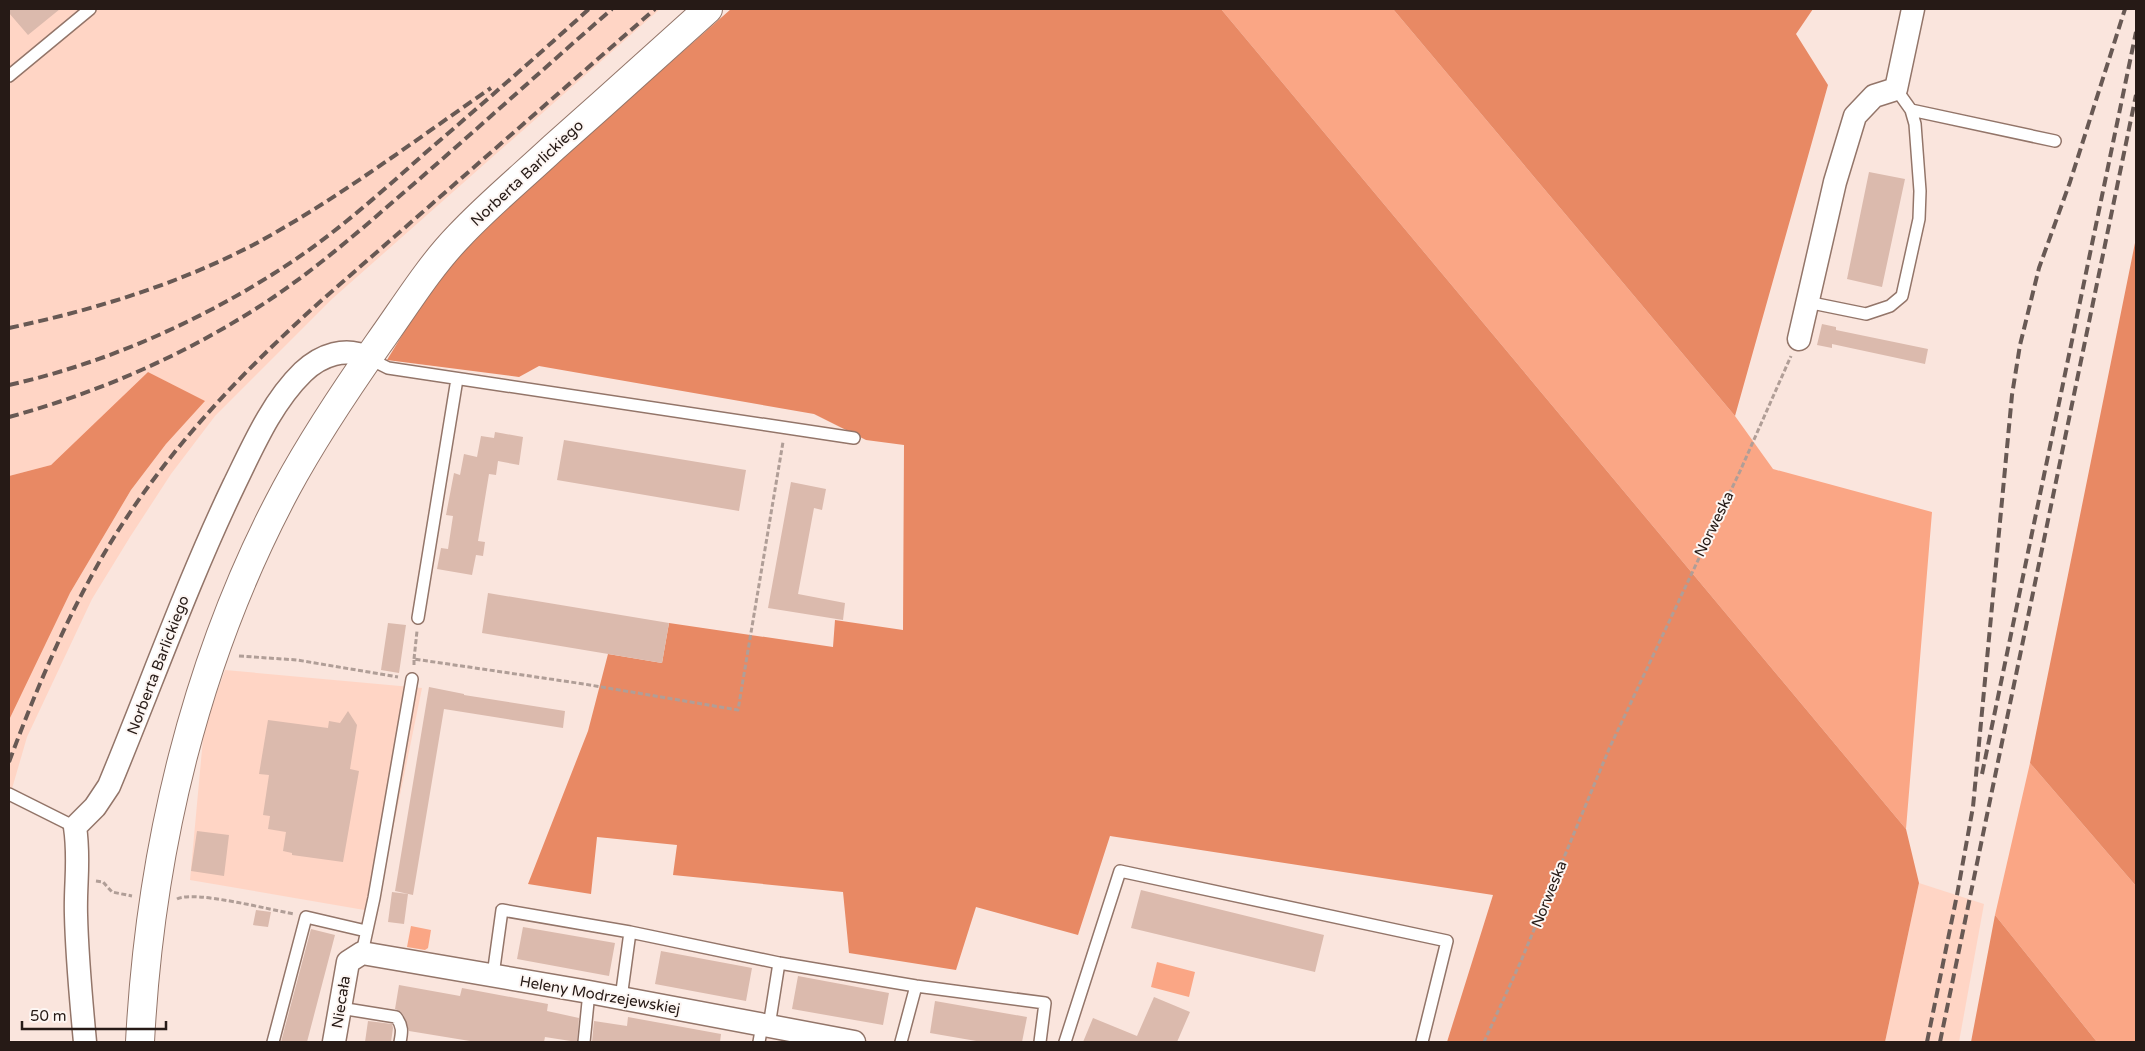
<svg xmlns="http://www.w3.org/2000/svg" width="2145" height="1051" viewBox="0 0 2145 1051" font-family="'Varela Round',sans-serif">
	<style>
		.built { fill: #ffd5c5 }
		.green { fill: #faa685 }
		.forest { fill: #e88964 }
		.building { fill: #dbbaad }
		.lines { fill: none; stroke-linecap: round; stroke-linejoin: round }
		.service-casing { stroke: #937569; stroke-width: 14 }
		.minor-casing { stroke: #937569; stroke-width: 25 }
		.tertiary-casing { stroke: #937569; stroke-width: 30 }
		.path { stroke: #b09e97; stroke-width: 3; stroke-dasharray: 5 2.5; stroke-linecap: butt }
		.service { stroke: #fff; stroke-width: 11 }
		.minor { stroke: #fff; stroke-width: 22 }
		.tertiary { stroke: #fff; stroke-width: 28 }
		.rail { stroke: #685954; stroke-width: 4; stroke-dasharray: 10 5; stroke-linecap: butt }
		.labels { text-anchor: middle; stroke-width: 4; stroke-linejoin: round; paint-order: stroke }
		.street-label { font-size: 15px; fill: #261a16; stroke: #fdf6f3 }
	</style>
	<rect width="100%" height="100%" fill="#fae5dd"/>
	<!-- built -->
	<path class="built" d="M9,9h651l-328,290 -117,117 -44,58 -41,63 -38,62 -65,138 -18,62v-79l6,-16 55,-111 61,-103 35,-46 38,-43 -56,-29 -97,93 -42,11z
		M225,670l197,18 -46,224 -186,-32 14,-152z
		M1919,883l65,21 -25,138h-74z"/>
	<!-- green -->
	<path class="green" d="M1221,9h172l342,407 38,53 159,43 -26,317z
		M2030,763l106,123v156h-39l-102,-127z
		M411,926l20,4 -3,18 -3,2 -18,-3z
		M1157,962l38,10 -6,25 -38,-10z"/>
	<!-- forest -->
	<path class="forest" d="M731,9h490l685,820 13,54 -34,159h-438l46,-147 -383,-59 -32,99 -102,-28 -20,63 -107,-17 -6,-61 -170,-17 4,-30 -80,-8 -6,57 -63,-10 60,-153 20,-77 54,9 7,-40 164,24 2,-27 68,10 1,-185 -38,-5 -52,-26 -275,-48 -20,11 -132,-17 45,-74 52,-59z
		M1393,9h420l-17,25 32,51 -93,331z
		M2136,238v648l-106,-123z
		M148,372l57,29 -39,43 -35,46 -61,103 -61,127v-244l42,-11z
		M1995,915l102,127h-126z"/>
	<!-- building -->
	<path class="building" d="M9,9h51l-32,26 -19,-22z
		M1869,172l36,7 -23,108 -35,-8z
		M1822,324l14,3v3l92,19 -3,15 -93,-20v4l-15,-3z
		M495,432l28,5 -4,28 -21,-4 -2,14 -7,-1 -11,67 7,1 -2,14 -7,-1 -4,20 -35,-6 4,-21 7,1 5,-33 -7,-1 8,-42 6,2 4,-21 13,3 4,-21 13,2z
		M564,440l182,30 -7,41 -182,-31z
		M791,482l35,7 -4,21 -8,-2 -16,86 47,9 -2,17 -75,-12z
		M488,593l181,30 -7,40 -180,-30z
		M388,623l18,2 -7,48 -18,-3z
		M429,687l35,7v1l101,16 -2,17 -119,-19 -31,186 -18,-4z
		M348,711l9,14 -7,44 9,2 -16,91 -51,-7v-2l-9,-2 3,-19 -18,-3 2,-13 -7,-1 6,-40 -10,-1 9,-54 60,8 1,-7 11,2z
		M197,831l32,4 -5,41 -33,-5z
		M1141,890l183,45 -9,37 -184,-44z
		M392,892l16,2 -4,30 -16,-2z
		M256,910l15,2 -3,15 -15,-2z
		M523,927l92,16 -6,33 -92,-17z
		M311,929l24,6 -28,107h-26z
		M661,951l91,17 -6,33 -91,-17z
		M798,976l91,17 -6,32 -91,-16z
		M399,985l61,11 2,-8 86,16 -1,7 32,7 -2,24 -32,-5 -1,5h-68l-67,-11 -5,-15 -4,-5 -5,-2z
		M1154,997l36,15 -13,30h-94l10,-24 44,18z
		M935,1001l92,16 -5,25h-40l-52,-9z
		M628,1017l93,17 -1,8h-128l2,-21 33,5z
		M368,1021l24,3 1,4 -2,14h-26z"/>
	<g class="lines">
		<defs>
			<path id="service" d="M9,76l81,-67
				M1911,110l144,31
				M1807,302l59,12 24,-8 12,-10 17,-77 1,-28 -5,-67 -4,-14 -15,-21
				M368,358l20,10 466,70
				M418,618l39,-239
				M9,794l66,33
				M362,953l12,-55 38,-219
				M493,975l9,-65 128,22 149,31 137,23 129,17 -5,39
				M621,998l9,-66
				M340,1008l56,9c7,9 6,15 4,25
				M769,1026l10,-63
				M273,1042l33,-125 60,14
				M584,1042l5,-50
				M759,1042l3,-17
				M901,1042l15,-56
				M1065,1042l55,-171 327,70 -25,101"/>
			<path id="minor" d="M1799,339l36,-157 20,-66 19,-20 22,-7 17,-80
				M85,1042c-4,-42 -8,-84 -9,-127 -1,-32 4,-55 -1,-88l20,-20 14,-21c42,-101 78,-203 125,-301 19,-39 38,-83 69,-113 18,-17 43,-26 65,-14
				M334,1042l14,-80 14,-9 227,39 265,50"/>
			<path id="tertiary" d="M140,1042c10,-191 55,-383 146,-553 27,-50 59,-98 92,-145 26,-36 50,-76 81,-108 29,-31 63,-59 94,-88 52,-46 104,-93 155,-139"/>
		</defs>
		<!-- service casing -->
		<use href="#service" class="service-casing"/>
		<!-- minor casing -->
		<use href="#minor" class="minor-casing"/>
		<!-- tertiary casing -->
		<use href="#tertiary" class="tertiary-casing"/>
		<!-- path -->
		<path class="path" d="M239,656l58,4 101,17
			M414,659l3,-28
			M414,665v-6l170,25 154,26 45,-268
			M96,881l7,1 9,10 20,4
			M177,899c17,-9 94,11 117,15
			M1484,1042l37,-81 88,-212 132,-280 50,-113"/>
		<!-- service -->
		<use href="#service" class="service"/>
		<!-- minor -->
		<use href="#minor" class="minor"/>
		<!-- tertiary -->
		<use href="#tertiary" class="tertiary"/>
		<!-- rail -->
		<path class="rail" d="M9,328c84,-18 167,-43 244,-83 82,-44 161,-104 238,-157
			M9,385c93,-21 183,-60 264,-111 55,-34 103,-77 151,-120 56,-48 111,-96 165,-145
			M9,417c88,-24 171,-60 248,-109 52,-33 99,-74 145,-114 71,-61 140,-124 210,-185
			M9,762c24,-64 50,-127 83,-187 58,-107 141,-195 230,-275l333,-291
			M1982,774l154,-742
			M1927,1042l30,-147 16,-88 39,-412 8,-50 19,-77 31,-86 55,-173
			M1940,1042l196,-947"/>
	</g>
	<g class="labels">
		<!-- street labels -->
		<g class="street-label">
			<text transform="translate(527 173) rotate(-43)" y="5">Norberta Barlickiego</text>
			<text transform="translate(1714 524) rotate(-64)" y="5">Norweska</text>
			<text transform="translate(158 665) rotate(-69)" y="5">Norberta Barlickiego</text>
			<text transform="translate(1549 894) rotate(-68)" y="5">Norweska</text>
			<text transform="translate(600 995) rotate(10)" y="5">Heleny Modrzejewskiej</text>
			<text transform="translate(341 1002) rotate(-81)" y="5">Niecała</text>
		</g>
	</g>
	<!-- border -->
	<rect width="2145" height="1051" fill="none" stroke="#261a16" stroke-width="20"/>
	<!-- scale -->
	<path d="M22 1021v8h144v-8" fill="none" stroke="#261a16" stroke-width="2.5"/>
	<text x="30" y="1021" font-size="15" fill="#261a16" stroke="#fdf6f3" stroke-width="4" paint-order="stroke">50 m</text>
</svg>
